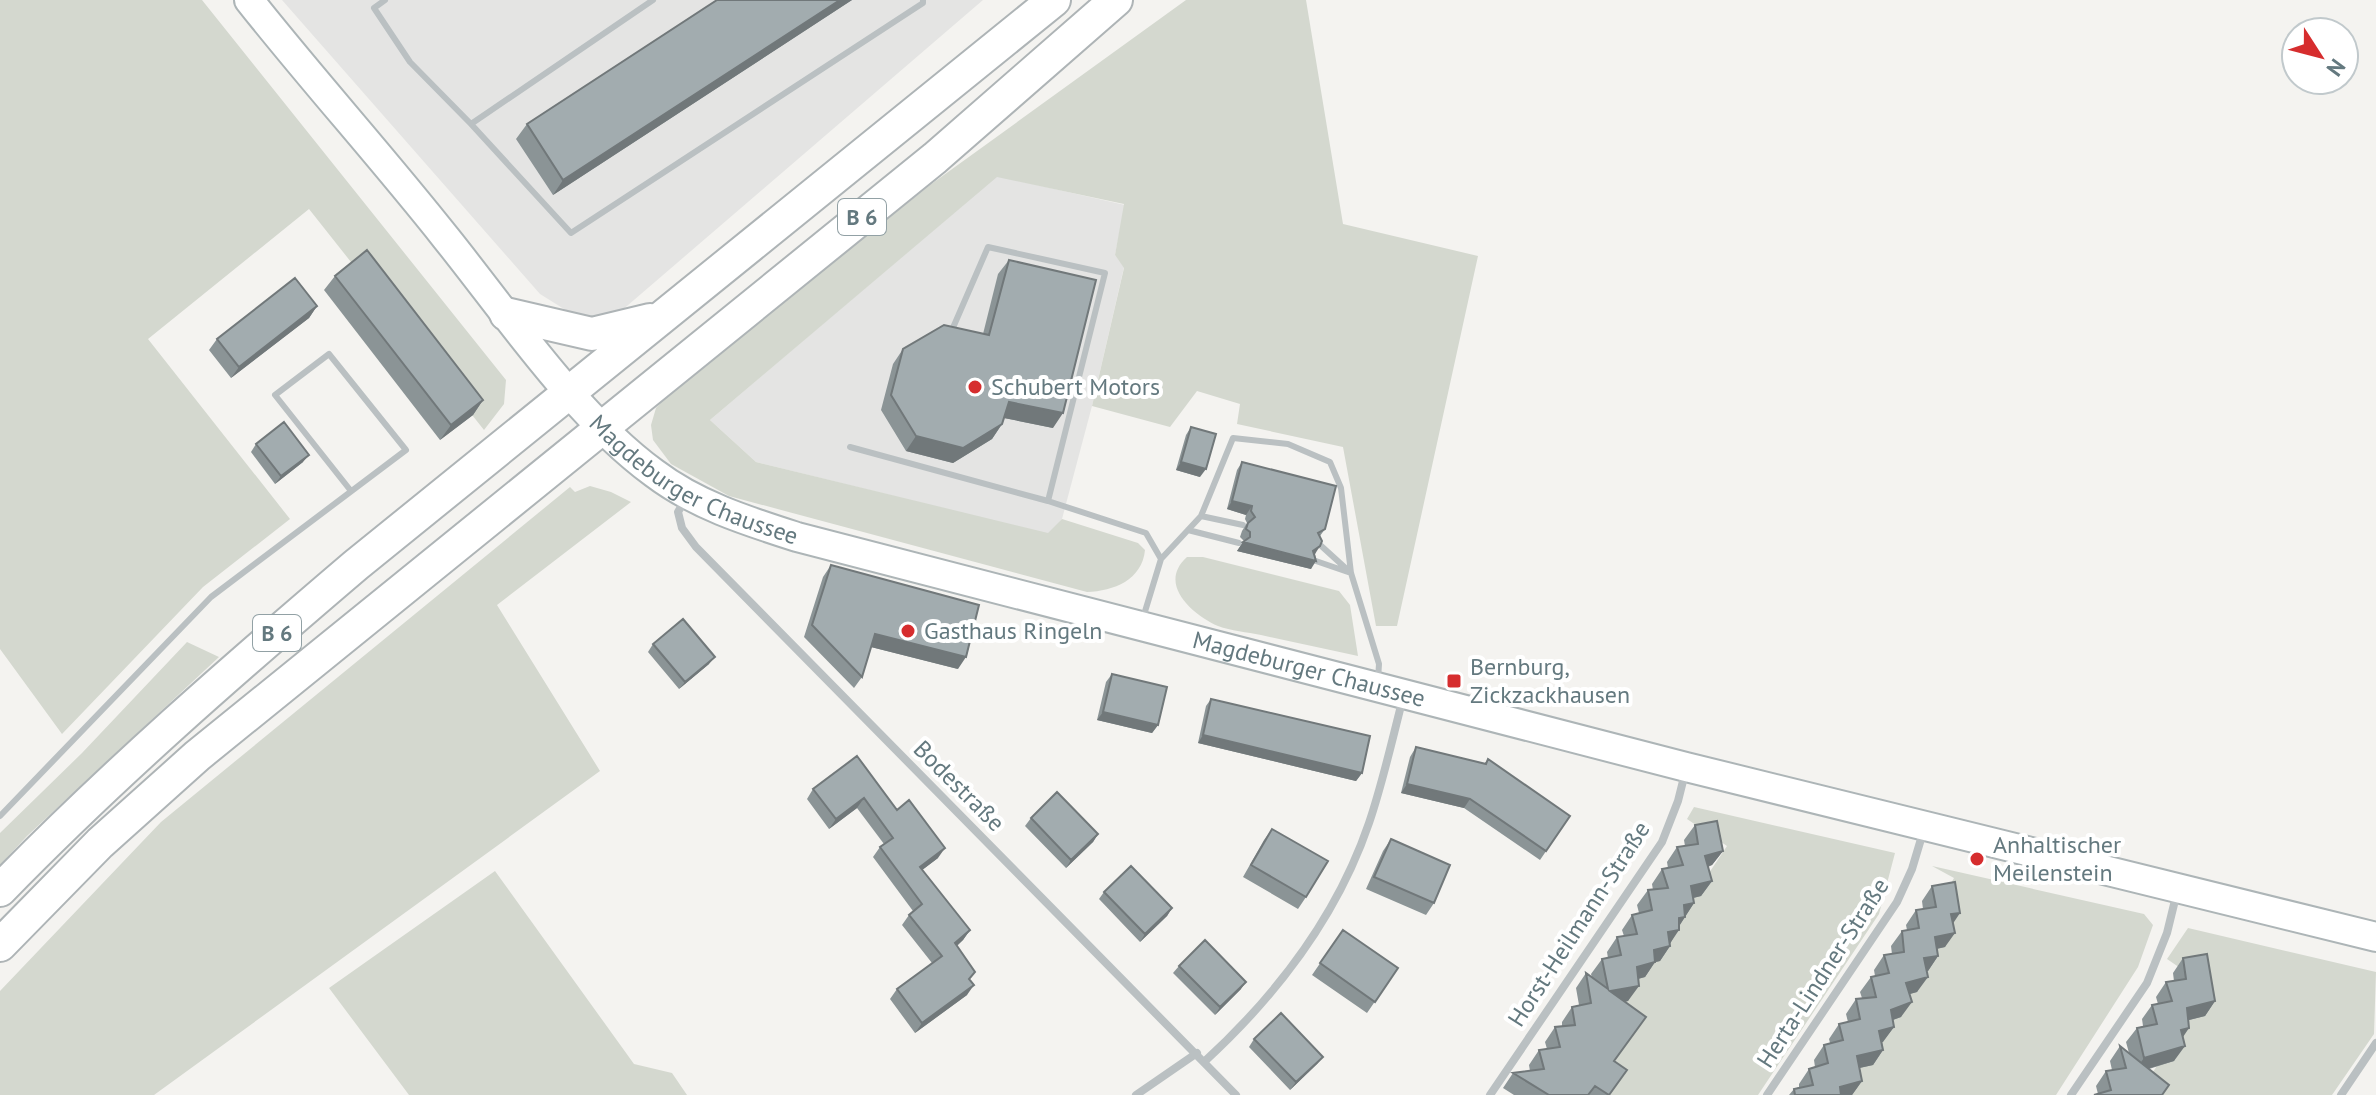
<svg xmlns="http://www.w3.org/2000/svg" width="2376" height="1095" viewBox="0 0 2376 1095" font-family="'PT Sans',sans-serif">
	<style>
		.built { fill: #e4e4e3 }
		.green { fill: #d4d8cf }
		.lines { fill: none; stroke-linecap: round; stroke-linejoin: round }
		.secondary-casing { stroke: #adb5b7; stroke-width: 32 }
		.primary-casing { stroke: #aeb4b6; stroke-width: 36 }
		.lane { stroke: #bac0c2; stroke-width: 6 }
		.street { stroke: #bac0c2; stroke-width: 8 }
		.secondary { stroke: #fff; stroke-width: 28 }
		.primary { stroke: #fff; stroke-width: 32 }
		.wall { fill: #8b9496 }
		.shaded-wall { fill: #71787a }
		.building { fill: #a2acaf; stroke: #71787a; stroke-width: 2 }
		.poi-dot { fill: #d62d2e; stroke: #fff; stroke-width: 3 }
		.labels { text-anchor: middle; stroke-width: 8; stroke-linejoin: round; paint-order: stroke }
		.shield { fill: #fff; stroke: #92a1a5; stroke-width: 2 }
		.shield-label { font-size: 22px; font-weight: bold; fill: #64797f }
		.poi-label { font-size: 24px; fill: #64797f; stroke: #fff; text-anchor: start }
		.street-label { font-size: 24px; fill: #64797f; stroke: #fff }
	</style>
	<rect width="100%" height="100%" fill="#f4f3f0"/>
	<!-- built -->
	<path class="built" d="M282,0h701l-363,312 -22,6 -26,-4 -32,-20z
		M997,176l128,29 -10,50 9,12 -32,139 -30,113 -8,10 -6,5 -292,-72 -46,-42z"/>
	<!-- green -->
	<path class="green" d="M0,0h202l304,380 -2,24 -20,26 -175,-221 -161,130 142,180 -87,68 -141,147 -62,-85z
		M1186,0h120l37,224 135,32 -81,370h-21l-33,-179 -106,-23 3,-20 -43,-13 -27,36 -78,-21 32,-138 -9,-13 9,-51 -127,-27 -287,243 46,42 292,71 14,-14 76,24 7,7c-3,30 -31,41 -58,42l-358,-96 -58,-32 -18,-24 -2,-15 5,-17 13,-14 261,-209z
		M590,486l21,6 20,10 -134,103 103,166 -446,324h-154v-104l161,-169 409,-335 5,5z
		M1187,557h16l136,34 11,14 8,51c-32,-7 -65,-14 -97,-21 -14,-3 -30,-4 -43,-9 -26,-12 -61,-42 -31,-69z
		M187,642l32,15 -192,179 -27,29v-32l82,-80z
		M1694,807l201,46 -16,61 -121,181h-197l166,-249 -40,-27z
		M1932,866l212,48 9,11 -15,42 -82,128h-221l119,-217z
		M495,871l139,193 38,9 15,22h-278l-80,-107z
		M2188,928l188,44 -2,62 -42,61h-194l70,-108 -41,-28z"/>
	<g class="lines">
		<defs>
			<g id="secondary">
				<path id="s1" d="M249,0c64,81 133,157 197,238 61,76 129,177 208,235 42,32 93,48 143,64l889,230 690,170"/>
			</g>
			<path id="primary" d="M506,314l86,20 58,-14
				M0,890c112,-115 234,-221 356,-325l698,-565
				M0,945l100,-102 97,-87 738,-598 181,-158"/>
		</defs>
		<!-- secondary casing -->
		<use href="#secondary" class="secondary-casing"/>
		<!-- primary casing -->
		<use href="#primary" class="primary-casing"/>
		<!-- lane -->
		<path class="lane" d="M385,0l-11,8 36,54 61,62 100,109 352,-230v-3
			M471,124l182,-124
			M952,330l36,-83 117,26 -57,228
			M850,447l198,54 98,32 15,26
			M1201,516l32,-78 55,6 42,18 11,26 10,85 28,91 -1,15
			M1188,530l51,13
			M1318,543l33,30
			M1313,560l35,12
			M1143,618l18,-59 40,-43 42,9
			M0,816l211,-219 195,-147 -77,-96 -54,41 76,96"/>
		<!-- street -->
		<path class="street" d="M685,500l-7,12 4,16 14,19 540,548
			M1204,1062c73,-67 133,-145 165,-239 14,-41 23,-83 34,-125
			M1136,1095l61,-42
			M1490,1095l172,-253 16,-41 7,-28
			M1767,1095l130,-193 15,-33 12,-40
			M2071,1095l76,-112 20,-50 10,-41
			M2341,1095l35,-52"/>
		<!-- secondary -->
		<use href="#secondary" class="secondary"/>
		<!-- primary -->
		<use href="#primary" class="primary"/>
	</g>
	<!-- wall -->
	<path class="wall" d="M717,0h135l-299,195 -37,-56 11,-15z
		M1009,260l44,168 -49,-10 -2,6 -10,15 -39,24 -47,-12 -25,-41 12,-46 10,-15 80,-15 15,-60z
		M335,276l148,124 -10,15 -33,25 -116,-150z
		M317,306l-8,12 -78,60 -22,-28 8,-11z
		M1191,427l9,50 -24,-7 10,-35z
		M256,444l47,18 -28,22 -24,-32z
		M1242,462l83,67 -5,7 -9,33 -74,-18 7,-10 -4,-4 2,-6 5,-8 -2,-4 1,-4 -19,-6 10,-39z
		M831,565l127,104 -87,-22 -9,30 -8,11 -50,-51 19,-60z
		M653,644l56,20 -30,25 -31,-37z
		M1112,674l46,51 -6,8 -55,-13 9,-38z
		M1211,699l151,74 -6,8 -158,-38 8,-37z
		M1416,747l68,17 4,-5 82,57 -30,44 -76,-52 -63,-15 9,-36z
		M857,756l40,54 41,48 -16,12 48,60 -7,10 -6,6 13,34 -3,15 -52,38 -25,-34 7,-10 35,-26 -30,-38 7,-10 4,-4 -40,-54 7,-10 4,-3 -27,-36 -28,21 -22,-30 6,-10z
		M1031,818l67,16 -5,8 -27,26 -41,-42z
		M1695,825l28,26 -11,14 -4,2 4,14 -11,15 -8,2 1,5 -15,23 -9,18v2l-10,15 -5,1 -10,15 -7,2 -10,22 -3,1 -16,93h-95l-11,-7 10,-15 17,-2 -1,-6 10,-15 8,-1 -2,-7 10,-15 7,-1v-4l10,-15 7,-2 -3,-17 10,-15 6,5 -1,-4 11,-15 6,-1 -1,-6 10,-15 7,-1 -2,-6 10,-15 7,-2 -2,-8 11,-15h5l-1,-6 10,-15 6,-1 -1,-6 10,-15 8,-1 -1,-6z
		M1272,829l34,68 -8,12 -55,-32 21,-37z
		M1391,839l43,64 -8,12 -60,-26 17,-38z
		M1932,886l21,37 -8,24 -8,2 1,7 -10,15h-1l-10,21 -8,2 -8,23 -8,3 1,7 -12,15 1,8 -10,15 -14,3 3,13 -10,14h-63l5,-6 5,-2v-3l10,-15 6,-2 -1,-7 10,-15 6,-2 -1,-4 10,-15 9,-2 -2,-8 10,-15 6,-1 -2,-6 11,-15 4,-1 -1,-6 10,-15 8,-1 -1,-8 11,-15 5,-1 -1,-5 10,-15 7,-1 -1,-8z
		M1104,892l68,16 -5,8 -27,26 -41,-43z
		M1343,930l55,38 -31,45 -55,-38z
		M2183,958l32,43 -10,15 -16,4 -15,41 -25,8 13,26 -64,-1 -2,-8 10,-15 6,-1 -2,-9 10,-15 9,7 -3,-11 11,-14 6,-2 -1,-7 10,-14 6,-1 -2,-7 10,-15 8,-1 -1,-8z
		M1179,966l62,23 -26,26 -42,-42z
		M1254,1039l69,18 -6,7 -27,26 -41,-43z"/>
	<!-- shaded-wall -->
	<path class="shaded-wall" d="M840,0h12l-299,195 10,-15z
		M317,306l-8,12 -78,60 8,-11z
		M483,400l-10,15 -33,25 11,-15z
		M1009,402l54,11 -10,15 -54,-11z
		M1002,424l-10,15 -39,24 -47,-12 10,-15z
		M309,455l-6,7 -28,22 6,-8z
		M1181,462l25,7 -6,8 -24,-7z
		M1232,501l20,5 -6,9 -19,-6z
		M1243,542l70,9 7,-5 -5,8 1,7 -5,8 -74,-18z
		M875,634l91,23 -8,12 -91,-23z
		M715,657l-6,7 -30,25 6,-7z
		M1103,712l55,13 -6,8 -55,-13z
		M1203,735l159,38 -6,8 -158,-38z
		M1407,784l63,15 -6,9 -63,-15z
		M864,798l-7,10 -28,21 7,-10z
		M1098,834l-5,8 -27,26 5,-8z
		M945,848l-7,10 -25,19 7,-10z
		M1723,851l-11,14 -17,5 10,-14z
		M1712,881l-11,15 -20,5 10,-15z
		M1694,903l-18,28 3,-1 -10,15 -11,2 26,-42z
		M1172,908l-5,8 -27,26 5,-8z
		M1960,913l-10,15 1,-14z
		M970,930l-7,10 -15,13 7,-10z
		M1955,933l-10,14 -20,4 10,-14z
		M1670,946l-10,15 -16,4 10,-15z
		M1938,956l-10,15 -14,2 10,-15z
		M1655,962l-10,15 -19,5 11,-15z
		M1928,977l-11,15 -21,6 10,-15z
		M1246,982l-5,7 -26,26 5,-8z
		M974,985l-7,10 -52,38 7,-10z
		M1639,986l-11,15 -28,5 10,-15z
		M2215,1001l-10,15 -28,7 10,-15z
		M1912,1002l-11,15 -20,7 10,-14z
		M1894,1027l-11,15 -14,4 10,-15z
		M2189,1028l-10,15 2,-13z
		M2185,1046l-11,15 -41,12 11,-15z
		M1883,1050l-10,15 -27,6 11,-15z
		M1323,1057l-6,7 -27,26 6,-8z
		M1862,1081l-10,14h-18l6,-8z"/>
	<!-- building -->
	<path class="building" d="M717,0h123l-277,180 -36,-56z
		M367,250l116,150 -32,25 -116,-149z
		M1009,260l87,20 -33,133 -54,-11 -7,22 -39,24 -47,-12 -25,-41 12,-46 41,-24 45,10z
		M295,278l22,28 -78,61 -22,-28z
		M284,422l25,33 -28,21 -25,-32z
		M1191,427l25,7 -10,35 -25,-7z
		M1242,462l94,24 -11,43 -7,4 4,8 -2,5 -7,5 3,10 -73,-19 7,-5v-5l-4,-3 2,-6 7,-6 -4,-6 1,-5 -20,-5z
		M831,565l148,40 -13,52 -91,-23 -13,43 -50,-52z
		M683,619l32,38 -30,25 -32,-38z
		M1112,674l55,13 -9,38 -55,-13z
		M1211,699l159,37 -8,37 -159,-38z
		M1416,747l70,17 2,-5 82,57 -24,35 -76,-52 -63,-15z
		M857,756l40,54 12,-10 36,48 -25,19 50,63 -15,13 20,29 -6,7 5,6 -52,38 -25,-34 45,-33 -33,-41 13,-11 -42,-57 13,-9 -29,-40 -28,21 -23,-30z
		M1057,792l41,42 -27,26 -40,-42z
		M1717,821l6,30 -18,5 7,25 -21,5 3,17 -10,2 1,12 -6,1v12l-11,2 2,14 -16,4 1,12 -18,5 2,19 -29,5 36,26 -32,44 13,9 -18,25 -14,-9 -7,9h-39l-36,-22 31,-4 -5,-19 21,-3 -5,-20 20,-2 -3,-18 19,-4 -5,-30 22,16 -6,-30 19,-4 -4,-18 20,-3 -5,-19 20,-5 -4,-20 20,-2 -6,-19 21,-4 -6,-18 21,-3 -3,-19z
		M1272,829l56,32 -22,36 -55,-32z
		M1391,839l59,26 -16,38 -60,-26z
		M1131,866l41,42 -27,26 -41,-42z
		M1955,882l5,31 -9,1 4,19 -20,4 3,19 -14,2 4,19 -22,6 6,19 -21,8 3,17 -15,4 4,19 -26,6 5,25 -22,6 1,8h-46l-1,-6 19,-4 -4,-16 19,-6 -4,-18 19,-5 -4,-16 21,-5 -4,-20 20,-2 -5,-20 18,-4 -5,-18 20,-3 -2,-21 17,-3 -3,-18 20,-3 -4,-21z
		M1343,930l55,38 -23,34 -55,-39z
		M1205,940l41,42 -26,25 -41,-41z
		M2207,954l8,47 -28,7 2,20 -8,2 4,16 -41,12 -7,-30 20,-4 -5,-19 20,-4 -6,-19 20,-3 -3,-21z
		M1281,1013l42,44 -27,25 -42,-43z
		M2120,1046l49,39 -7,10h-68l17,-5 -5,-19 20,-3z"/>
	<!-- markers -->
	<g class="poi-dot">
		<circle cx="975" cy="387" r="8"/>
		<circle cx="908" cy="631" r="8"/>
		<rect x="1446" y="673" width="16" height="16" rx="4"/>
		<circle cx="1977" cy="859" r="8"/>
	</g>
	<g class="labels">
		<!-- shield labels -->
		<g class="shield">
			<rect x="838" y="199" width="48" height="36" rx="6"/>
			<rect x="253" y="615" width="48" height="36" rx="6"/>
		</g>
		<g class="shield-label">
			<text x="862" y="225">B 6</text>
			<text x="277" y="641">B 6</text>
		</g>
		<!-- poi labels -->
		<g class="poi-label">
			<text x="991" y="395">Schubert Motors</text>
			<text x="924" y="639">Gasthaus Ringeln</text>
			<text x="1470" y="675">Bernburg,<tspan x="1470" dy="28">Zickzackhausen</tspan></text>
			<text x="1993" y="853">Anhaltischer<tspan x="1993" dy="28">Meilenstein</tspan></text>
		</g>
		<!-- street labels -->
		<g class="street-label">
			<text dy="8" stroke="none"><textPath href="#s1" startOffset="662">Magdeburger Chaussee</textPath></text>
			<text dy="8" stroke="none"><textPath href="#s1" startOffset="1310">Magdeburger Chaussee</textPath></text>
			<text transform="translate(959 786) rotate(45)" y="8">Bodestraße</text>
			<text transform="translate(1579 924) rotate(-57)" y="8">Horst-Heilmann-Straße</text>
			<text transform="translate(1823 973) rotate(-57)" y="8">Herta-Lindner-Straße</text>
		</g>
	</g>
	<!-- north arrow -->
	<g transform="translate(2320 56) rotate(126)"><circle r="38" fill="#ffffff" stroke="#c1c9cc" stroke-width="2"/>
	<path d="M0-6L14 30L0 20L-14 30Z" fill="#d62d2e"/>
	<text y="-12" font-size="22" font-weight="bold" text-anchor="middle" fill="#64797f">N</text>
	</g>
</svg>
